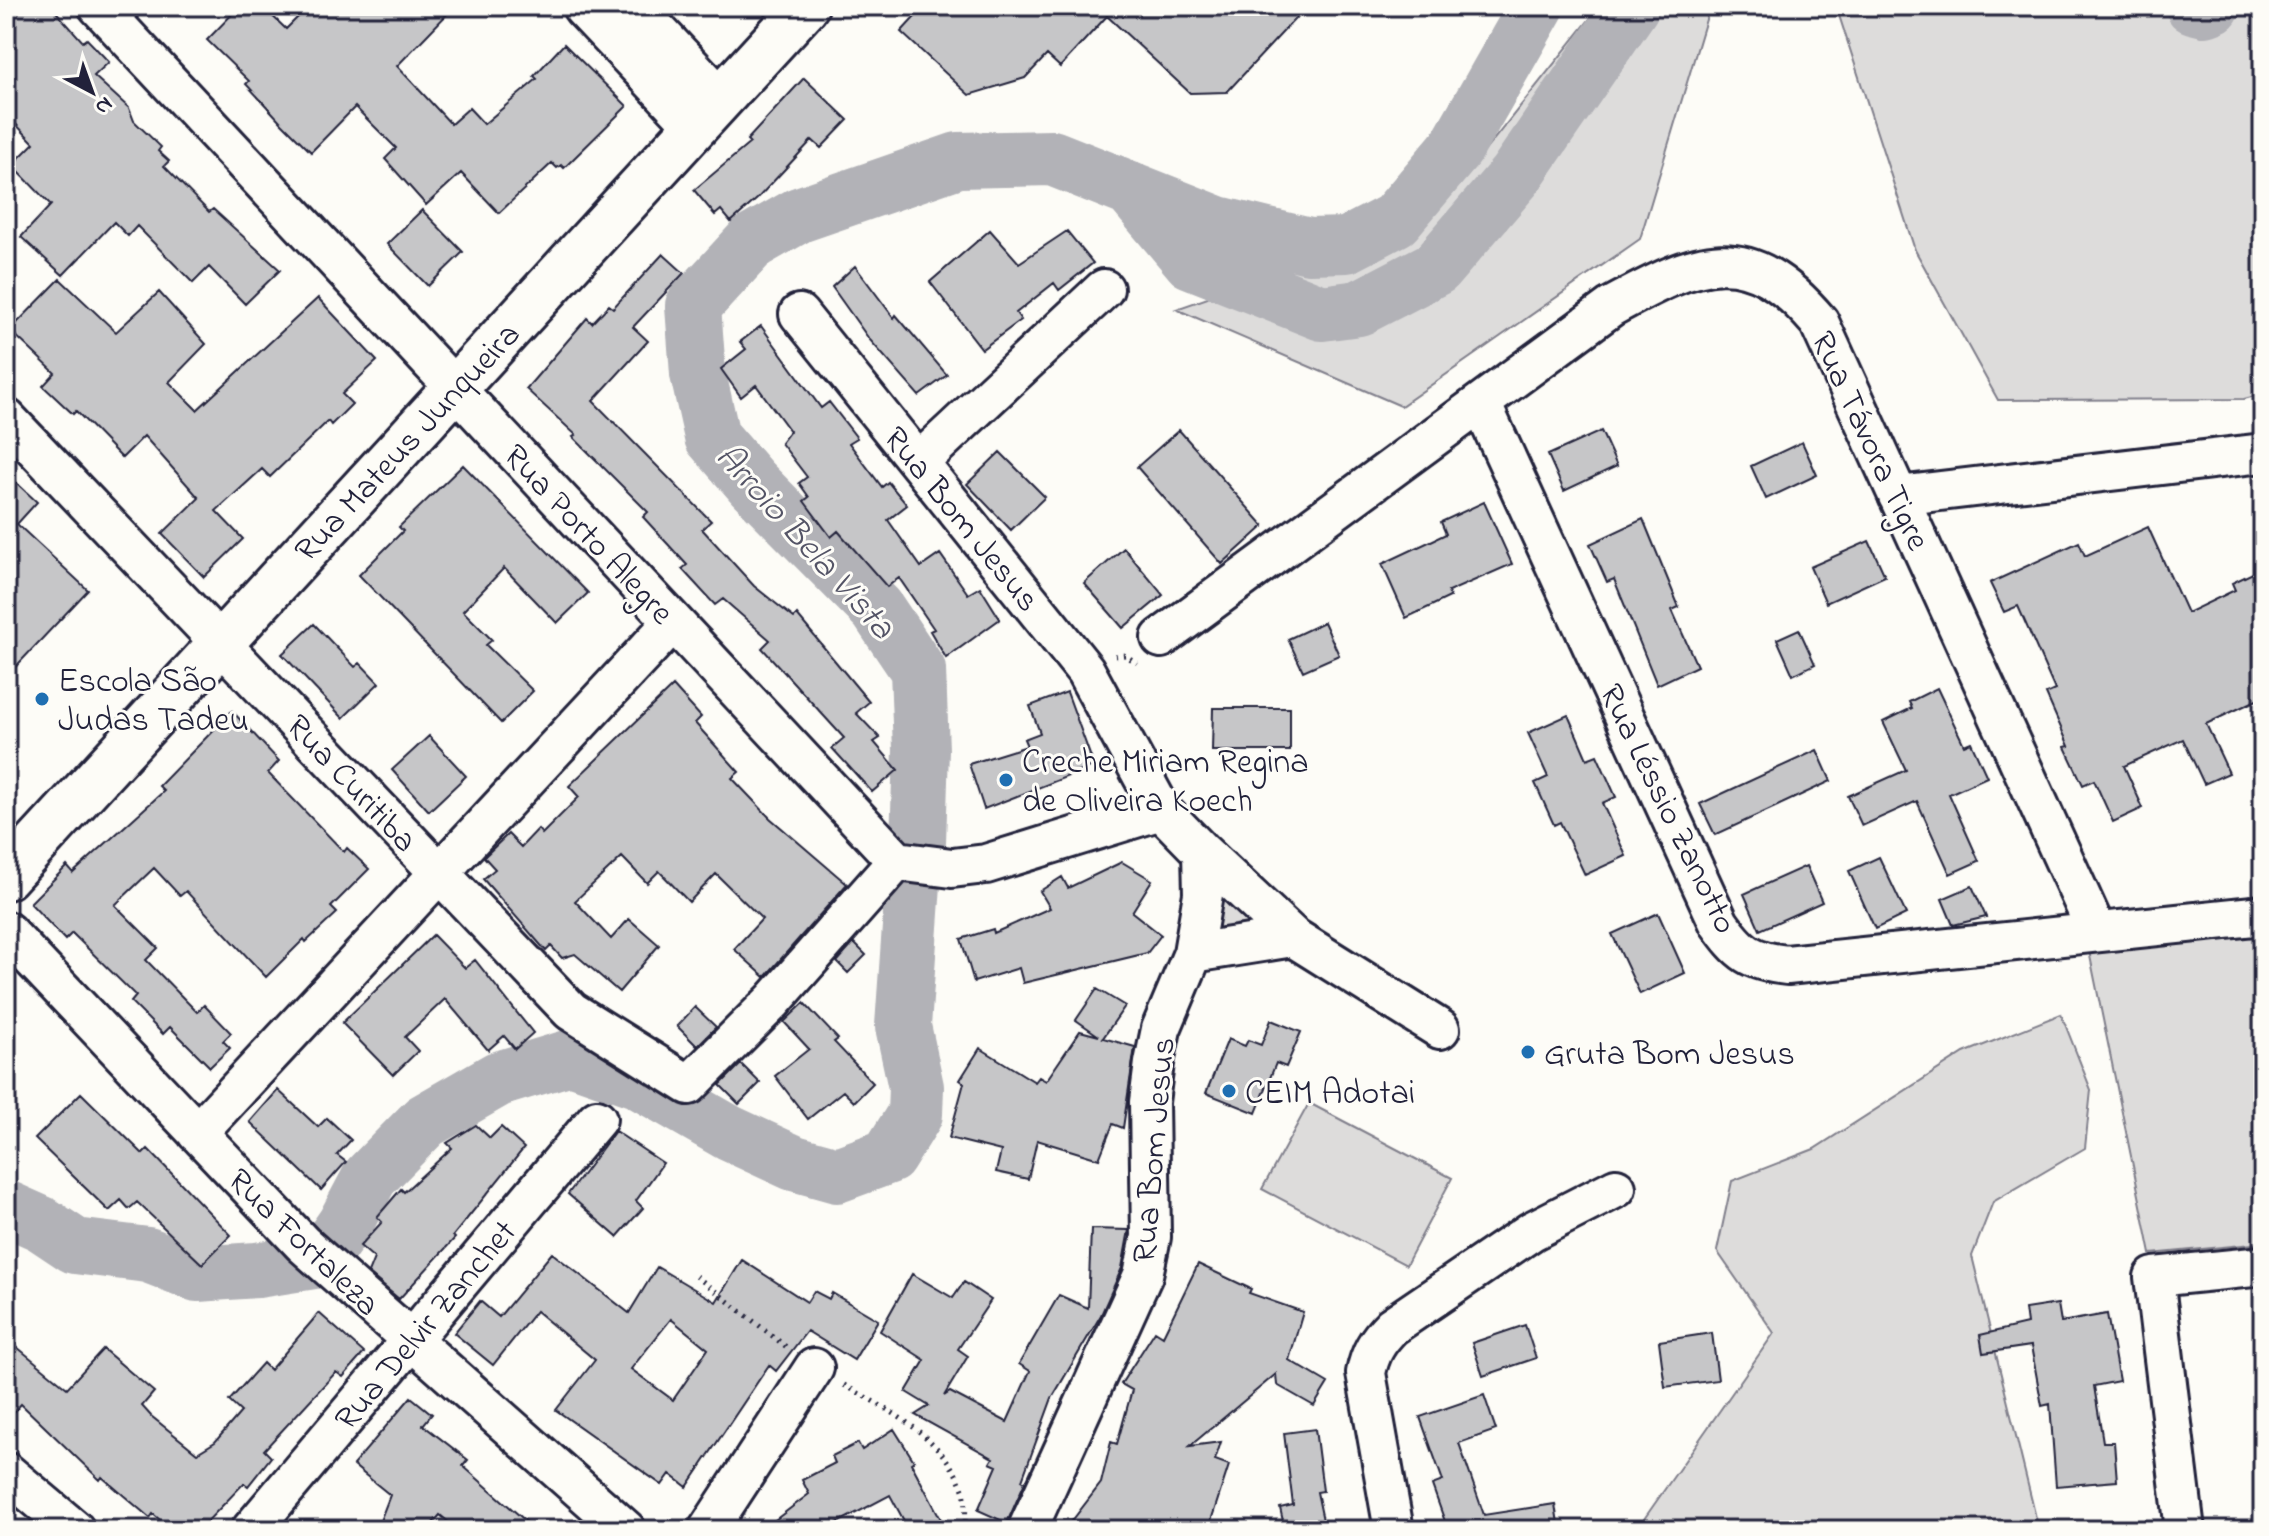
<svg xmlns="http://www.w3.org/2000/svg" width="2269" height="1536" viewBox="0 0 2269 1536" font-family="'Indie Flower',sans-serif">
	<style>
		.green { fill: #dddcdb; stroke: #807f8b; stroke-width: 2 }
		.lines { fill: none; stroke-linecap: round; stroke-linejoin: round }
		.river { stroke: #b2b2b7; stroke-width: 56 }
		.building { fill: #c6c6c8; stroke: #22223b; stroke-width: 2; fill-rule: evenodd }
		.minor-casing { stroke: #22223b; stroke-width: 44 }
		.secondary-casing { stroke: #22223b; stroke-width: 50 }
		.path { stroke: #22223b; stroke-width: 5; stroke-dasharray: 2 6; stroke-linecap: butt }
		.minor { stroke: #fdfcf7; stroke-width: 38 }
		.secondary { stroke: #fdfcf7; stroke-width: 44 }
		.poi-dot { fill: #1f6fb2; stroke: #fdfcf7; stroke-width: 3 }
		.labels { text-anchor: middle; stroke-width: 6; stroke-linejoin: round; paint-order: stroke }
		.street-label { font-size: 34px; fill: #22223b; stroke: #fdfcf7 }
		.poi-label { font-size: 34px; fill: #22223b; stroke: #fdfcf7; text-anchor: start }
		.water-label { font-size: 36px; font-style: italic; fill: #545466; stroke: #fdfcf7 }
	</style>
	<rect width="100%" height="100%" fill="#fdfcf7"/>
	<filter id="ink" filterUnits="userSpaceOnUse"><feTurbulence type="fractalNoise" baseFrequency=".0125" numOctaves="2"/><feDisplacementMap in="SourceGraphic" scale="16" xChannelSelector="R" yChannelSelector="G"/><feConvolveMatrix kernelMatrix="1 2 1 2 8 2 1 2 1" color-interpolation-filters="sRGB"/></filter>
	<g filter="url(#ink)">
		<!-- green -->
		<path class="green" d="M1600,6h110l-70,233 -239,167 -225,-97 253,-88z
			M1836,6h427v388l-19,5 -246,1 -83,-150z
			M1217,875l56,52 -66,15z
			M2263,933v310l-112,11 -62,-303z
			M2061,1014l30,76 -6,58 -92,54 -21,54 67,274h-396l1,-11 130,-186 -57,-82 15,-70 82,-32 150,-96z
			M1309,1103l143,75 -46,87 -144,-76z"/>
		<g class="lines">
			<!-- river -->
			<path class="river" d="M2193,6l12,3 8,-3
				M1133,192l58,69 131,52 37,-5 77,-40 79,-92 117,-170
				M918,842l3,-92 -3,-80 -41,-61 -125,-126 -40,-46 -14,-63 -5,-68 59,-64 47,-27 159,-55 94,-2 166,66 91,22 38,-1 48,-25 61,-72 81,-142
				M6,1208l36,16 33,22 73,9 49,19 60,-4 63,-10 25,-36 25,-47 55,-56 73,-42 73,-22 66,23 92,53 65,30 43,12 52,-19 26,-42 1,-27 -13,-61 10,-142"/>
		</g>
		<!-- building -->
		<path class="building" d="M6,6h45l32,36 4,-3 22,23 -15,14 35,32 5,13 27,26 -3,4 11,10 -5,5 45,46 4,-3 67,61 -35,34 -36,-37 -16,16 -56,-57 -9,10 -14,-14 -51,53 -42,-38 30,-32 -39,-40 22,-22 -28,-29z
			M240,6h22l24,23 23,-23h146l-58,60 54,58 18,-16 15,16 53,-45 -3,-3 30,-32 63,62 -63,62 -3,-3 -4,3 -5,-5 -53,50 -38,-40 -35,32 -41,-46 11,-11 -41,-41 -44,45 -30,-30 -35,-38 3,-3 -42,-41z
			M925,6h382l-80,86 -37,1 -83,-77 -47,51 -13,-12 -22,23 -56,17 -68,-63z
			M804,78l44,42 -27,28 -9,-8 -55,59 -26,23 -10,-12 -6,5 -21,-25 56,-47 -3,-3z
			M422,210l41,42 -35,34 -41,-42z
			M990,230l29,33 48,-32 26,32 -34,27 -5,-7 -38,30 5,7 -39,29 -52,-67z
			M663,254l21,19 -51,54 15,14 -55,60 118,120 -9,8 52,57 40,32 3,-3 72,87 -13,11 24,25 -6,4 24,28 -26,22 -40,-44 12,-10 -82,-90 8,-8 -47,-41 -8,6 -33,-36 5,-4 -44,-48 5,-5 -75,-75 3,-2 -50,-46 61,-71 5,5 17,-18 4,3z
			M855,266l39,52 2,-3 51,60 -28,21 -50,-57 -37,-52z
			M60,279l56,53 43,-40 47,52 -37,38 28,28 121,-112 59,63 -35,33 10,10 -21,21 -3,-4 -58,56 -8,-8 -46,42 27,28 -39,38 -42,-43 37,-36 -55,-62 -22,22 -46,-47 -3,3 -30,-28 12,-13 -45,-43z
			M761,326l60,82 8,-6 28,36 -8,5 33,44 6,-5 19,23 -19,15 33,47 19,-13 28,40 12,-7 20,32 -54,39 -16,-27 4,-2 -35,-51 -12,9 -49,-56 -7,6 -27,-36 5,-4 -10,-14 8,-6 -26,-34 9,-12 -34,-46 -15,12 -20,-28 25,-20 -6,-7z
			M1179,430l85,96 -42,38 -85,-97z
			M1601,431l16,35 -53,25 -16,-36z
			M1802,442l15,33 -51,24 -15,-33z
			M1000,452l45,45 -34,33 -44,-46z
			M463,465l125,128 -31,30 -53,-55 -41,43 29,29 -6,5 47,46 -32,32 -142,-148 44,-44 -4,-4z
			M6,473l31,29 -20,22 71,66 -82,87z
			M1484,502l28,62 -64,28 2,5 -44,21 -24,-54 64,-30 -5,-12z
			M1643,519l36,88 -7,3 25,56 -40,19 -43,-106 -7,3 -17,-38z
			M2148,527l39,86 48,-23 -3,-7 31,-15v129l-57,27 23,49 -25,11 -21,-45 -59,27 19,42 -30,14 -19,-42 -11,5 -18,-38 4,-1 -23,-52 9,-4 -37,-84 -14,6 -14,-29 89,-41 6,14z
			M1869,541l16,35 -59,27 -16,-36z
			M1124,548l39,47 -40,33 -39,-45z
			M1324,622l15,33 -36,16 -15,-32z
			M314,624l41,43 5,-4 19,20 -36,35 -61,-64z
			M1799,629l16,35 -22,11 -16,-36z
			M673,686l28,31 -6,6 44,49 -7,6 38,40 77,66 -82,93 -31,-28 28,-30 -46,-45 -27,28 -30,-31 -12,12 -25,-26 -47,44 36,38 18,-20 30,26 -40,47 -44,-38 -13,4 -11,-12 -5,5 -63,-72 12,-10 -11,-12 24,-23 13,13 17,-18 4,5 37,-37 -10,-11z
			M1937,688l27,57 7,-3 16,35 -38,17 30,67 -29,13 -33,-73 -55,25 -14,-30 58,-26 -23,-48 29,-14 -3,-6z
			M1067,692l27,74 -110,43 -15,-45 58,-18 -3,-7 16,-6 -10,-27z
			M1213,708h77v43h-78z
			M232,711l47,50 -11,12 76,79 3,-4 22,21 -38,38 6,6 -31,29 -2,-3 -38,38 -80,-86 -6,5 -26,-28 -39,37 43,43 -12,12 51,52 7,-7 27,28 -8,8 7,7 -20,19 -40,-40 -7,7 -32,-32 5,-6 -64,-63 -7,7 -35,-37 37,-37 6,7 91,-82 -5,-5z
			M1568,715l19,44 10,-4 19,42 -14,6 24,53 -41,19 -25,-53 -6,3 -19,-42 13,-6 -20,-44z
			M429,736l37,40 -37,35 -37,-41z
			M1817,750l14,31 -116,54 -15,-31z
			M1879,857l27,57 -31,15 -26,-58z
			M1122,862l30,18 -20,32 29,23 -14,18 -124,30 -4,-15 -45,14 -13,-43 32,-10 1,4 56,-25 -10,-17 22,-14 6,11z
			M1806,866l16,36 -62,28 -16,-36z
			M1972,886l14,31 -33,8 -11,-26z
			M1658,913l27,60 -45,21 -28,-60z
			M433,935l32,33 10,-8 58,73 -18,16 -11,-13 -16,14 -43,-51 -40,38 13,14 -25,24 -51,-52z
			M854,943l12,12 -18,18 -11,-11z
			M1097,989l28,17 -22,32 32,9 -12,81 -10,-4 -14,35 -62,-19 -9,39 -32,-7 5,-21 -52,-13 15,-55 -4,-3 20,-32 55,34 4,-5 7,4 34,-50 19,5 -23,-16z
			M804,1003l34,36 -4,3 39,41 -19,19 -11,-11 -35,28 -33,-43 34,-27 -25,-27z
			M695,1007l21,20 -19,19 -20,-20z
			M1271,1020l30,12 -15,35 -10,-4 -20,50 -50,-20 22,-54 17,7 3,-6 13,5z
			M741,1064l19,19 -21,21 -19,-19z
			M278,1090l40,37 9,-9 24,22 -14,15 9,7 -25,28 -71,-68z
			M81,1093l62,61 5,-5 83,86 -29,29 -65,-62 -8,7 -8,-9 -12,11 -74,-72z
			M476,1125l14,13 11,-11 23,21 -71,88 2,2 -56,61 -31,-26 6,-15 -14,-12 22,-24 -5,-5 24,-28 3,3 48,-44 -5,-5z
			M615,1131l48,32 -27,38 7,7 -26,29 -49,-43z
			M1091,1229l38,1 -7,38 -21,47 -49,83 -30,82 3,2 -18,41 -29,-13 19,-44 -7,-3 3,-5 -78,-43 14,-9 -23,-14 19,-32 -45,-29 32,-57 41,24 11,-16 27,18 -33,49 10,7 -24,40 6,-4 57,30 23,-51 -11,-7 40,-69 29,13z
			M552,1253l77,60 28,-46 59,35 26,-42 65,42 7,-11 15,8 3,-6 46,27 -24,40 -47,-29 -31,40 -7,-6 -82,122 -17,-13 -8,11 -106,-75 39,-50 -59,-49 -43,54 -39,-32 26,-32 19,16zM671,1319l37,30 -35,51 -42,-31z
			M1198,1264l53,25 -2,4 54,19 -14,48 39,23 -14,23 -37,-21 -1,-11 -86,72 31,-4 -6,18 14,5 -21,65h-143l36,-47 10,-41 6,2 15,-54 -11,-6 34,-53 8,5z
			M2058,1304l3,18 46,-8 12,67 -25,5 9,56h11l3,39 -61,5 -6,-82 -8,2 -11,-60 -48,7 -3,-18 47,-11 -2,-15z
			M319,1313l45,40 -21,24 -7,-5 -72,78 7,7 -23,29 -4,-3 -45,47h-27l-19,-16 -3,4 -48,-41 -2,3 -79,-76 -15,17v-83l61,50 36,-39 51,43 -12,14 9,10 46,37 18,-11 26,-30 -12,-11 34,-38 7,7z
			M1525,1325l11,33 -53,18 -11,-33z
			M1712,1333l6,47 -53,7 -6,-46z
			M1484,1395l12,35 -37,13 25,72 71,-11 4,26h-111l-16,-45 11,-4 -23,-64z
			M411,1397l21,17 -9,11 45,35 -5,6 73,64h-78l-18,-15 -13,15h-37l-10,-9 10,-26 -37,-30z
			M894,1429l20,32 -3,2 32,60 -14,7h-20l-19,-35 -66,35h-62l47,-36 -7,-14 33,-17 -3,-7 26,-13 4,7z
			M1315,1429l8,62 -6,1 7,33 -39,5 -5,-22 13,-3 -9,-72z"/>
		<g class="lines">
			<defs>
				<path id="minor" d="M98,6l799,855 55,7 34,-4 175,-54
					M799,314l286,356 76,140 41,42 1,42 -10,59 -32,76 -7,34 -5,39 2,135 -8,38 -116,255
					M1481,403l238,520c21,30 31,38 68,42l476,-50
					M6,418l565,593 118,74 84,-84 124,-140
					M919,462l185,-173
					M1898,496l365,-43
					M1161,638l450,-331c88,-48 135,-71 208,15l278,610
					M1202,852l91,85 147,92
					M6,931l297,313 323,286
					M1193,953l100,-16
					M197,1133l476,-511
					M6,1472l69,58
					M251,1530l346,-411
					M708,1530l106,-162
					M1394,1530l-28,-157c4,-20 11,-32 26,-47l140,-95 84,-43
					M2185,1530l-31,-253 109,-11"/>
				<path id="secondary" d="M585,6l112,118
					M630,6l89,94
					M6,877l800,-871"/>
			</defs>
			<!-- minor casing -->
			<use href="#minor" class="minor-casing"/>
			<!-- secondary casing -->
			<use href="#secondary" class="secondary-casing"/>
			<!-- path -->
			<path class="path" d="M1115,656l10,-1 12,8
				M696,1276l93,73
				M844,1385c48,27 100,52 120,107 3,11 1,27 1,38"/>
			<!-- minor -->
			<use href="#minor" class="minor"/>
			<!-- secondary -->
			<use href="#secondary" class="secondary"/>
		</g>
	</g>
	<!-- markers -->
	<g class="poi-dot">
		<circle cx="42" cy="699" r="8"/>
		<circle cx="1006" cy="780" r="8"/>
		<circle cx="1528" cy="1052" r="8"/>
		<circle cx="1229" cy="1091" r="8"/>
	</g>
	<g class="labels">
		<!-- street labels -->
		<g class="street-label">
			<text transform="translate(1872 440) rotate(65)" y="12">Rua Távora Tigre</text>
			<text transform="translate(406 441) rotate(-47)" y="12">Rua Mateus Junqueira</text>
			<text transform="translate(963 518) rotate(51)" y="12">Rua Bom Jesus</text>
			<text transform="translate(590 533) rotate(47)" y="12">Rua Porto Alegre</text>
			<text transform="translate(353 782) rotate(47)" y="12">Rua Curitiba</text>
			<text transform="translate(1670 808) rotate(64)" y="12">Rua Léssio Zanotto</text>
			<text transform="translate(1152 1150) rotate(-85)" y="12">Rua Bom Jesus</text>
			<text transform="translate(305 1241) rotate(44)" y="12">Rua Fortaleza</text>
			<text transform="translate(424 1324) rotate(-50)" y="12">Rua Delvir Zanchet</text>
		</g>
		<!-- poi labels -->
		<g class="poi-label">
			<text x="58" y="691">Escola São<tspan x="58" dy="39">Judas Tadeu</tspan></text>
			<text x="1022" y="772">Creche Miriam Regina<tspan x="1022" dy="39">de Oliveira Koech</tspan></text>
			<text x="1544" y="1064">Gruta Bom Jesus</text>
			<text x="1245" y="1103">CEIM Adotai</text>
		</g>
		<!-- water labels -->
		<g class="water-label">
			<text transform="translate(807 540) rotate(48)" y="13">Arroio Bela Vista</text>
		</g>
	</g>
	<!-- margin -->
	<rect width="2269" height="1536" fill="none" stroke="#fdfcf7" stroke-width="32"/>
	<rect x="16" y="16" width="2237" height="1504" fill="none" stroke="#22223b" stroke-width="3" filter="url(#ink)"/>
	<!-- north arrow -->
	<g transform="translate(92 92) rotate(139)" stroke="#fdfcf7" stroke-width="6" paint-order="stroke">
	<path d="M0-6L14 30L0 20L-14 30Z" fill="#22223b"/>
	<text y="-12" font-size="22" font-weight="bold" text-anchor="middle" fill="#22223b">N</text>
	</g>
</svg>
